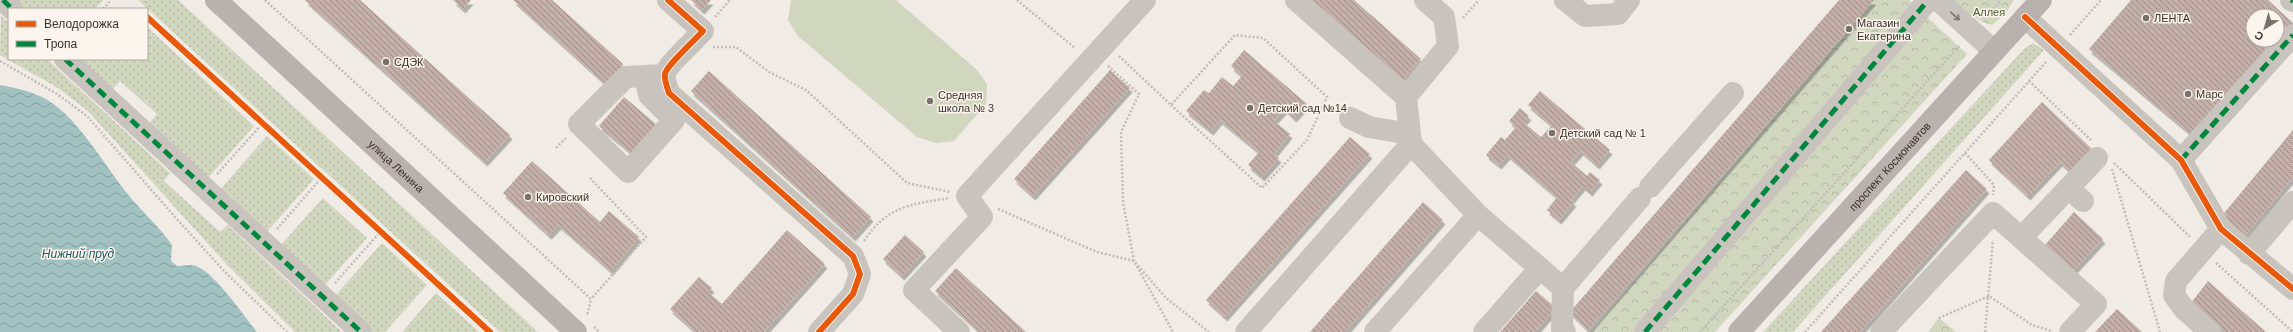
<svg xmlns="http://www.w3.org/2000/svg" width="2293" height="332" viewBox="0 0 2293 332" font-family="Helvetica,sans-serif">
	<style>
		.grass { fill: url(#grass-dots) }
		.park { fill: url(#park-crowns) }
		.pitch { fill: #d1d6bf }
		.water { fill: url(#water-waves) }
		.building { fill: url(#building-back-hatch); fill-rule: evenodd; filter: url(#shadow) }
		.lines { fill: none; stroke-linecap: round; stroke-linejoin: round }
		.path { stroke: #c2bbb6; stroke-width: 2.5; stroke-dasharray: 2 2; stroke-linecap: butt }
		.minor { stroke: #c9c3be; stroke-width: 22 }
		.major { stroke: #b8b1ad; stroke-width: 22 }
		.quiet { stroke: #00873e; stroke-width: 5; stroke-dasharray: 10 5; stroke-linecap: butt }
		.cycleway-casing { stroke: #fbf5ee; stroke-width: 8 }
		.cycleway { stroke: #e8590c; stroke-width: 6 }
		.oneway { stroke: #7b726d }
		.poi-dot { fill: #7a716c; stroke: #fbf5ee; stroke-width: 1.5 }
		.labels { text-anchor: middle; stroke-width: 3; stroke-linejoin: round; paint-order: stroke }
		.park-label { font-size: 11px; fill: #4a5a2e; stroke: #fbf5ee }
		.poi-label { font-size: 11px; fill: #3b302b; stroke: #fbf5ee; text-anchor: start }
		.street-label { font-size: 11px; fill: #3b302b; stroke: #fbf5ee }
		.water-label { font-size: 12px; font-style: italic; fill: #1f5a5e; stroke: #fbf5ee }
	</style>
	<defs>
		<pattern id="grass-dots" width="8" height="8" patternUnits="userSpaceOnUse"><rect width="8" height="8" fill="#d1d6bf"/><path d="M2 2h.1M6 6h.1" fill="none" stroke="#b4b8a4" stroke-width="1.8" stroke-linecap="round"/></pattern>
		<pattern id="park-crowns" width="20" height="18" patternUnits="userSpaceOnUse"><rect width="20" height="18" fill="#d1d6bf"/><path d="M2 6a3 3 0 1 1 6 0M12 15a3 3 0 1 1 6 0" fill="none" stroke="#b4b8a4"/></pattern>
		<pattern id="water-waves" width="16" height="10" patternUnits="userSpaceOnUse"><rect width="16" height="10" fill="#a1c2c1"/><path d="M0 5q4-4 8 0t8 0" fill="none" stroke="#849e9d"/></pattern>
		<pattern id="building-back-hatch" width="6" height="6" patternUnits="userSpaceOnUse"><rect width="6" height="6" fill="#c3afa7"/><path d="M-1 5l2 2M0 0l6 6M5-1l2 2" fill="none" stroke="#a08f88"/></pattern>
		<filter id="shadow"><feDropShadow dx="2.5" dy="4.5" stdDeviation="0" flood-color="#0004"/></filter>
	</defs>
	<rect width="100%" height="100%" fill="#f0ebe5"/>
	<!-- grass -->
	<path class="grass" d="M18,0h85l-8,9h-72l-7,-7z
		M138,0h40l360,332h-38z
		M1,16l8,7v36h38l123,114 -6,8 56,51 8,-7 114,107h-47l-67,-66 -140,-155 -30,-23 -58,-33z
		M147,27l107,99 -47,53 -59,-54 9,-11 -37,-33 -9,10 -35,-32h71z
		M2033,43l11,7 -251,282h-30l262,-284z
		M267,136l47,43 -49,55 -47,-42z
		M323,198l44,40 -44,49 -45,-39z
		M382,243l45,42 -42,47h-13l-38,-35z
		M436,293l43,39h-77z"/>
	<!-- park -->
	<path class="park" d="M1874,0h35l58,54 -252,278h-124z
		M1954,0h60l-9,14 -13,11c-16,-4 -26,-14 -38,-25z
		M1939,318l17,14h-28z"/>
	<!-- pitch -->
	<path class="pitch" d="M791,0h105l81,70 10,14 -1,20 -32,37 -18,2 -19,-6 -119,-101 -10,-16z"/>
	<!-- water -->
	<path class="water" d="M0,85c16,3 35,7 49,16 31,20 54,62 77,91 14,18 32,33 46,53l-1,16 6,5c7,0 14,-3 21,1 18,8 46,49 59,65h-257z"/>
	<!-- building -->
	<path class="building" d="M305,0h55l150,135 -25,27z
		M453,0h18l-8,9z
		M513,0h39l71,64 -17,20z
		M691,0h20l-9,10z
		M1312,0h42l67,59 -19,21z
		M1839,0h35l-286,330 -18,-18z
		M2131,0h137l25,23 -97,115 -107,-89zM2253,16h24v24h-24z
		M1244,50l63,54 -13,14 -9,-9 -11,12 16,13 -16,20 5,4 -17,19 -14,-12 11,-13 -39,-32 -9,11 -25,-20 18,-21 5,3 13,-16 11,9 9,-10 -11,-10z
		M1110,70l20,18 -97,108 -19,-17z
		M709,71l162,146 -18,20 -162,-146z
		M1540,91l70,59 -13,15 -16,-14 -10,11 16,14 3,-4 10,8 -10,12 -7,-6 -12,14 3,2 -15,18 -12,-10 10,-13 -49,-42 -9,10 -13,-10 15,-18 4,3 11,-13 -7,-6 11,-13 9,8 -6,6 18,15 11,-12 -24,-20z
		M624,97l32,27 -24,29 -33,-27z
		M2042,102l50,47 -21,23 -11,-10 -32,34 -39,-36z
		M2293,130v47l-50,61 -23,-20z
		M1350,137l20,17 -145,163 -19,-17z
		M532,161l68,61 9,-11 30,26 -28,34 -52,-46 -10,10 -46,-42z
		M1966,170l21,19 -127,143h-39z
		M1423,202l20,18 -98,112h-35z
		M2074,212l29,27 -30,32 -28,-26z
		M787,230l38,34 -61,68h-68l-26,-23 29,-32 13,11 -4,4 14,12z
		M905,235l19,17 -22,24 -19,-17z
		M956,268l70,64h-46l-45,-41z
		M2208,281l58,51h-42l-33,-29z
		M1536,291l20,17 -21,24h-35z
		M2117,309l25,23h-47z"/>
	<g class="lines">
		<!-- path -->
		<path class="path" d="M265,0l326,299 -4,17
			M1017,0l58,48
			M103,9l8,-9
			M715,17l15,-17
			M1463,18l16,-18
			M1985,18l16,-18
			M2070,35l31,-35
			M713,47h23l33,25 37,18 101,93 43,9
			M1119,56l52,49 64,-70 28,3 64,59 -20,43 -45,48 -91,-83
			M0,61l57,33 30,22 87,100 51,56 62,60
			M1108,66l31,28 -18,38 2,70 11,59 39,71
			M2029,81l62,59
			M556,148l11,-11
			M1965,153l29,32 -1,10
			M2114,163l76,74
			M2112,169l48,163
			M217,174l46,-51
			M590,178l56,59 -55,62
			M998,209l99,43 37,9 32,37 43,34
			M277,229l45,-52
			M864,241c23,-35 47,-37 86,-43
			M2216,263l77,69
			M335,283l46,-52
			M1939,318l50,-22 43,29 20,6
			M594,327l6,5
			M1700,332l260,-287
			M1805,332l242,-271
			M1985,332l8,-92"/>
		<!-- minor -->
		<path class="minor" d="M3,0l9,9
			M668,0l35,31c-8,9 -37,35 -38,43 -1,5 2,13 4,19l184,163 7,18 -7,20 -34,38
			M1296,0l110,97 5,47 67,71 85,73 -1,41 3,3
			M1565,0l20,16 33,-2 11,-14
			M1938,0l56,51
			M2291,0l2,1
			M2025,17l156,143 40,69 72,60
			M65,59l296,273
			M645,76l4,19 25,25 -46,52 -49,-48 47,-47 38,-2
			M1406,97l42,-51 -4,-29 -19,-17
			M1350,118l19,9 41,7
			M2181,160l112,-125
			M1650,187l83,-94
			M2068,188l15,13
			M2021,238l76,-80
			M2249,254l44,-52
			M1563,288l77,-90
			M959,332l-45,-42 68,-73 -15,-21 178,-196
			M1246,332l165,-188
			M1375,332l103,-117
			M1484,332l56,-64
			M1645,332l280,-328
			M1881,332l112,-119 103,91 -26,28
			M2210,332l-26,-23 -10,-14 2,-14 45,-52"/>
		<!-- major -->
		<g class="major">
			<path id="s1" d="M216,0l360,332"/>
			<path id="s2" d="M1739,332l302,-332"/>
		</g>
		<!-- quiet -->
		<path class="quiet" d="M3,0l9,9
			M2291,0l2,1
			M65,59l296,273
			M2181,160l112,-125
			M1645,332l280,-328"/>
		<defs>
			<path id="cycleway" d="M668,0l35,31c-8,9 -37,35 -38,43 -1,5 2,13 4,19l184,163 7,18 -7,20 -34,38
				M147,17l343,315
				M2025,17l156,143 40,69 72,60"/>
		</defs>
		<!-- cycleway casing -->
		<use href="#cycleway" class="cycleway-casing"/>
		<!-- cycleway -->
		<use href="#cycleway" class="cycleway"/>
	</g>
	<!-- one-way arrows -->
	<defs><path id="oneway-shaft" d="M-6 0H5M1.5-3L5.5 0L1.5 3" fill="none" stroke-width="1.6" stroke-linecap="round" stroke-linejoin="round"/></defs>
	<use class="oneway" href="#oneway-shaft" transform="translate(1955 16) rotate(42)"/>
	<!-- markers -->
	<g class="poi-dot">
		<circle cx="2146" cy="18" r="4"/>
		<circle cx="1849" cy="29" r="4"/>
		<circle cx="386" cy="62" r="4"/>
		<circle cx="2188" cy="94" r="4"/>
		<circle cx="930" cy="101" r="4"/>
		<circle cx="1250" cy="108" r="4"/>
		<circle cx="1552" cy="133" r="4"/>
		<circle cx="528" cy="197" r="4"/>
	</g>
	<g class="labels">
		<!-- park labels -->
		<g class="park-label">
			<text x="1989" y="16">Аллея</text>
		</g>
		<!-- poi labels -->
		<g class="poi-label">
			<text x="2154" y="22">ЛЕНТА</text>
			<text x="1857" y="27">Магазин<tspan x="1857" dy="13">Екатерина</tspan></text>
			<text x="394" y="66">СДЭК</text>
			<text x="2196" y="98">Марс</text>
			<text x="938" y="99">Средняя<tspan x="938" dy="13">школа № 3</tspan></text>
			<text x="1258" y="112">Детский сад №14</text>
			<text x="1560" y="137">Детский сад № 1</text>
			<text x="536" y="201">Кировский</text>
		</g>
		<!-- street labels -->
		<g class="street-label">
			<text dy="4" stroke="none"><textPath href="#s1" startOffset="245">улица Ленина</textPath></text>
			<text dy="4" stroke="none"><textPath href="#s2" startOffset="224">проспект Космонавтов</textPath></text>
		</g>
		<!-- water labels -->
		<g class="water-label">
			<text x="78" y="258">Нижний пруд</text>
		</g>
	</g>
	<!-- legend -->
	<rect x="8" y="8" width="140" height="52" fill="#fbf5ee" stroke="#aea6a0"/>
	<rect x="16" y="21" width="20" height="6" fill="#e8590c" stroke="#aea6a0"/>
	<text x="44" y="28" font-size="12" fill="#3b302b">Велодорожка</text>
	<rect x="16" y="41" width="20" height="6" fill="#00873e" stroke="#aea6a0"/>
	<text x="44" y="48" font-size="12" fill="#3b302b">Тропа</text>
	<!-- north arrow -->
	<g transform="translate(2265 28) rotate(217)"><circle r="19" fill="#fbf5ee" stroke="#aea6a0"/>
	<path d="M0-3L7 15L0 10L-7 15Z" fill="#7a716c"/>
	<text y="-6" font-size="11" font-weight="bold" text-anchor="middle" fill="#3b302b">С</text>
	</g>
</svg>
